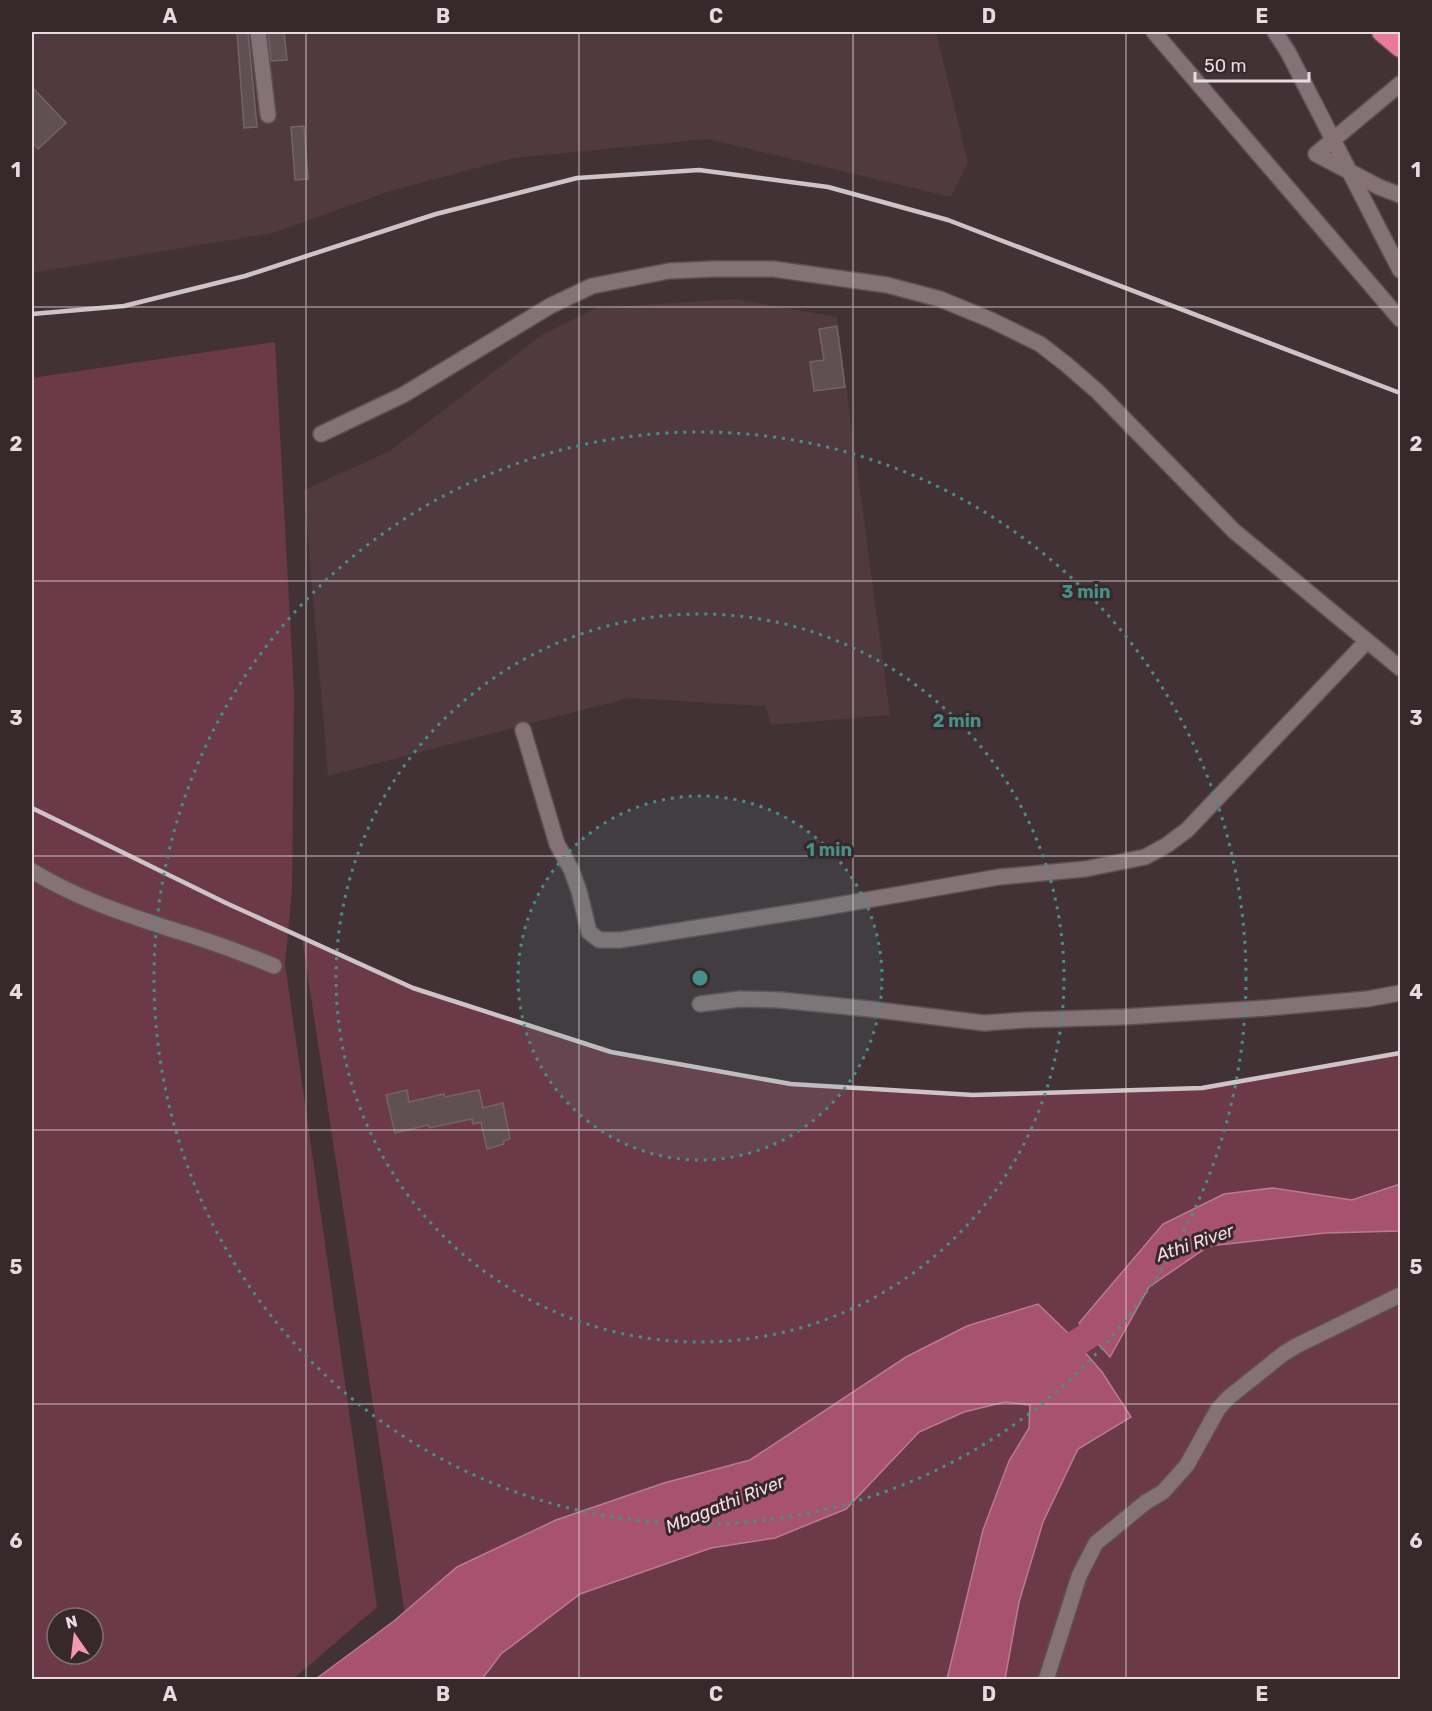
<svg xmlns="http://www.w3.org/2000/svg" width="1432" height="1711" viewBox="0 0 1432 1711" font-family="Rubik,sans-serif">
	<style>
		.built { fill: #50393f }
		.green { fill: #6c3948; fill-rule: evenodd }
		.water { fill: #a7526e; stroke: #ba7b90; stroke-width: 1.5 }
		.lines { fill: none; stroke-linecap: round; stroke-linejoin: round }
		.river { stroke: #a7526e; stroke-width: 27 }
		.building { fill: #604f53; stroke: #756367; stroke-width: 1.5 }
		.minor-casing { stroke: #5d5054; stroke-width: 18 }
		.highway-casing { stroke: #5d5054; stroke-width: 21 }
		.minor { stroke: #847276; stroke-width: 15 }
		.highway { stroke: #ed789d; stroke-width: 18 }
		.rail { stroke: #cec3c6; stroke-width: 4.5 }
		.grid { fill: none; stroke: #e6dcdf; stroke-width: 1.5; stroke-opacity: 0.55 }
		.ring { fill: none; stroke: #45908a; stroke-width: 3; stroke-dasharray: 3 6 }
		.labels { text-anchor: middle; stroke-width: 6; stroke-linejoin: round; paint-order: stroke }
		.water-label { font-size: 18px; font-style: italic; fill: #f4dae1; stroke: #37282c }
		.centre { fill: #45908a; stroke: #37282c; stroke-width: 3 }
		.ring-label { font-size: 18px; text-anchor: middle; font-weight: bold; fill: #45908a; stroke: #37282c; stroke-width: 6; stroke-linejoin: round; paint-order: stroke }
		.neatline { fill: none; stroke: #e6dcdf; stroke-width: 2 }
		.grid-label { font-size: 20px; text-anchor: middle; font-weight: bold; fill: #e6dcdf }
	</style>
	<rect width="100%" height="100%" fill="#423236"/>
	<!-- built -->
	<path class="built" d="M32,32h904l32,131 -17,34 -244,-58 -193,19 -124,33 -117,42 -241,40z
		M734,299l103,18 53,398 -119,10 -6,-19 -136,-8 -301,78 -24,-286 86,-39 152,-116 54,-27z"/>
	<!-- green -->
	<path class="green" d="M275,342l19,351 -2,198 -7,73 92,643 -84,72h-261v-1301zM57,1618h36v36h-36z
		M302,938l111,50 198,64 180,32 182,11 228,-7 199,-35v626h-989l-5,-58z"/>
	<!-- water -->
	<path class="water" d="M1400,1184v47l-75,2 -116,13 -60,41 -39,70 -31,-34 84,-99 61,-30 49,-6 79,12z
		M1038,1304l31,30 33,38 29,45 -53,32 -35,73 -24,80 -14,77h-58l36,-149 26,-69 20,-33 1,-23 -25,-3 -41,10 -45,20 -73,77 -71,29 -64,10 -131,46 -79,60 -19,25h-166l78,-58 63,-54 99,-47 108,-37 86,-23 156,-103 61,-31z"/>
	<g class="lines">
		<!-- river -->
		<path class="river" d="M1048,1362l53,-35 14,-19"/>
	</g>
	<!-- building -->
	<path class="building" d="M237,32h11l9,95 -13,1z
		M268,32h16l3,28 -16,1z
		M32,87l34,36 -28,26 -6,-7z
		M304,126l4,53 -13,1 -4,-53z
		M837,326l8,61 -31,4 -4,-29 14,-2 -5,-31z
		M407,1090l2,12 35,-8 1,3 34,-7 4,18 20,-5 7,36 -7,2 1,3 -17,5 -6,-27 -8,2 -1,-5 -43,9 -1,-3 -33,8 -9,-38z"/>
	<g class="lines">
		<defs>
			<path id="minor" d="M258,32l10,83
				M1154,32l246,287
				M1275,32l13,20 112,218
				M1400,84l-84,70 63,33 21,8
				M321,434l82,-39 147,-89 42,-20 77,-15 44,-2h60l114,16 53,14 51,21 49,24 27,21 30,26 137,140 166,137
				M523,730l34,114 14,25 8,22 10,41 10,8h21l195,-31 184,-32 86,-8 60,-12 22,-12 20,-15 180,-189
				M32,871c43,26 84,40 132,56 37,11 74,24 110,39
				M700,1004l40,-5 40,1 90,9 114,14 41,-3 98,-3 144,-9 100,-9 33,-6
				M1046,1680l33,-104 17,-33 50,-41 17,-10 24,-27 31,-56 10,-11 55,-44 13,-8 104,-51"/>
			<path id="highway" d="M1381,32l19,16"/>
		</defs>
		<!-- minor casing -->
		<use href="#minor" class="minor-casing"/>
		<!-- highway casing -->
		<use href="#highway" class="highway-casing"/>
		<!-- minor -->
		<use href="#minor" class="minor"/>
		<!-- highway -->
		<use href="#highway" class="highway"/>
		<!-- rail -->
		<path class="rail" d="M32,314l92,-8 121,-30 191,-62 141,-36 122,-8 129,17 120,33 452,173
			M32,808l194,95 187,85 198,64 180,32 182,11 229,-7 198,-35"/>
	</g>
	<!-- grid -->
	<path class="grid" d="M306,32v1648M579,32v1648M853,32v1648M1126,32v1648M32,307h1368M32,581h1368M32,856h1368M32,1130h1368M32,1404h1368"/>
	<!-- distance rings -->
	<circle cx="700" cy="978" r="182" fill="#45908a" fill-opacity=".12"/>
	<g class="ring">
		<circle cx="700" cy="978" r="182"/>
		<circle cx="700" cy="978" r="364"/>
		<circle cx="700" cy="978" r="546"/>
	</g>
	<g class="labels">
		<!-- water labels -->
		<g class="water-label">
			<text transform="translate(1195 1243) rotate(-19)" y="6">Athi River</text>
			<text transform="translate(725 1504) rotate(-22)" y="6">Mbagathi River</text>
		</g>
	</g>
	<circle cx="700" cy="978" r="9" class="centre"/>
	<g class="ring-label">
		<text x="1086" y="598">3 min</text>
		<text x="957" y="727">2 min</text>
		<text x="829" y="856">1 min</text>
	</g>
	<!-- border -->
	<rect width="1432" height="1711" fill="none" stroke="#37282c" stroke-width="66"/>
	<!-- north arrow -->
	<g transform="translate(75 1636) rotate(346)"><circle r="28" fill="#37282c" stroke="#7d7074" stroke-width="1.5"/>
	<path d="M0-4.5L10 22L0 15L-10 22Z" fill="#f19ab3"/>
	<text y="-9" font-size="16" font-weight="bold" text-anchor="middle" fill="#e6dcdf">N</text>
	</g>
	<!-- scale -->
	<path d="M1195 72v9h114v-9" fill="none" stroke="#e6dcdf" stroke-width="3"/>
	<text x="1204" y="72" font-size="18" fill="#e6dcdf" stroke="#37282c" stroke-width="4.5" paint-order="stroke">50 m</text>
	<rect x="33" y="33" width="1366" height="1645" class="neatline"/>
	<g class="grid-label">
		<text x="170" y="23">A</text>
		<text x="443" y="23">B</text>
		<text x="716" y="23">C</text>
		<text x="989" y="23">D</text>
		<text x="1262" y="23">E</text>
		<text x="16" y="177">1</text>
		<text x="1416" y="177">1</text>
		<text x="16" y="451">2</text>
		<text x="1416" y="451">2</text>
		<text x="16" y="725">3</text>
		<text x="1416" y="725">3</text>
		<text x="16" y="999">4</text>
		<text x="1416" y="999">4</text>
		<text x="16" y="1274">5</text>
		<text x="1416" y="1274">5</text>
		<text x="16" y="1548">6</text>
		<text x="1416" y="1548">6</text>
		<text x="170" y="1701">A</text>
		<text x="443" y="1701">B</text>
		<text x="716" y="1701">C</text>
		<text x="989" y="1701">D</text>
		<text x="1262" y="1701">E</text>
	</g>
</svg>
